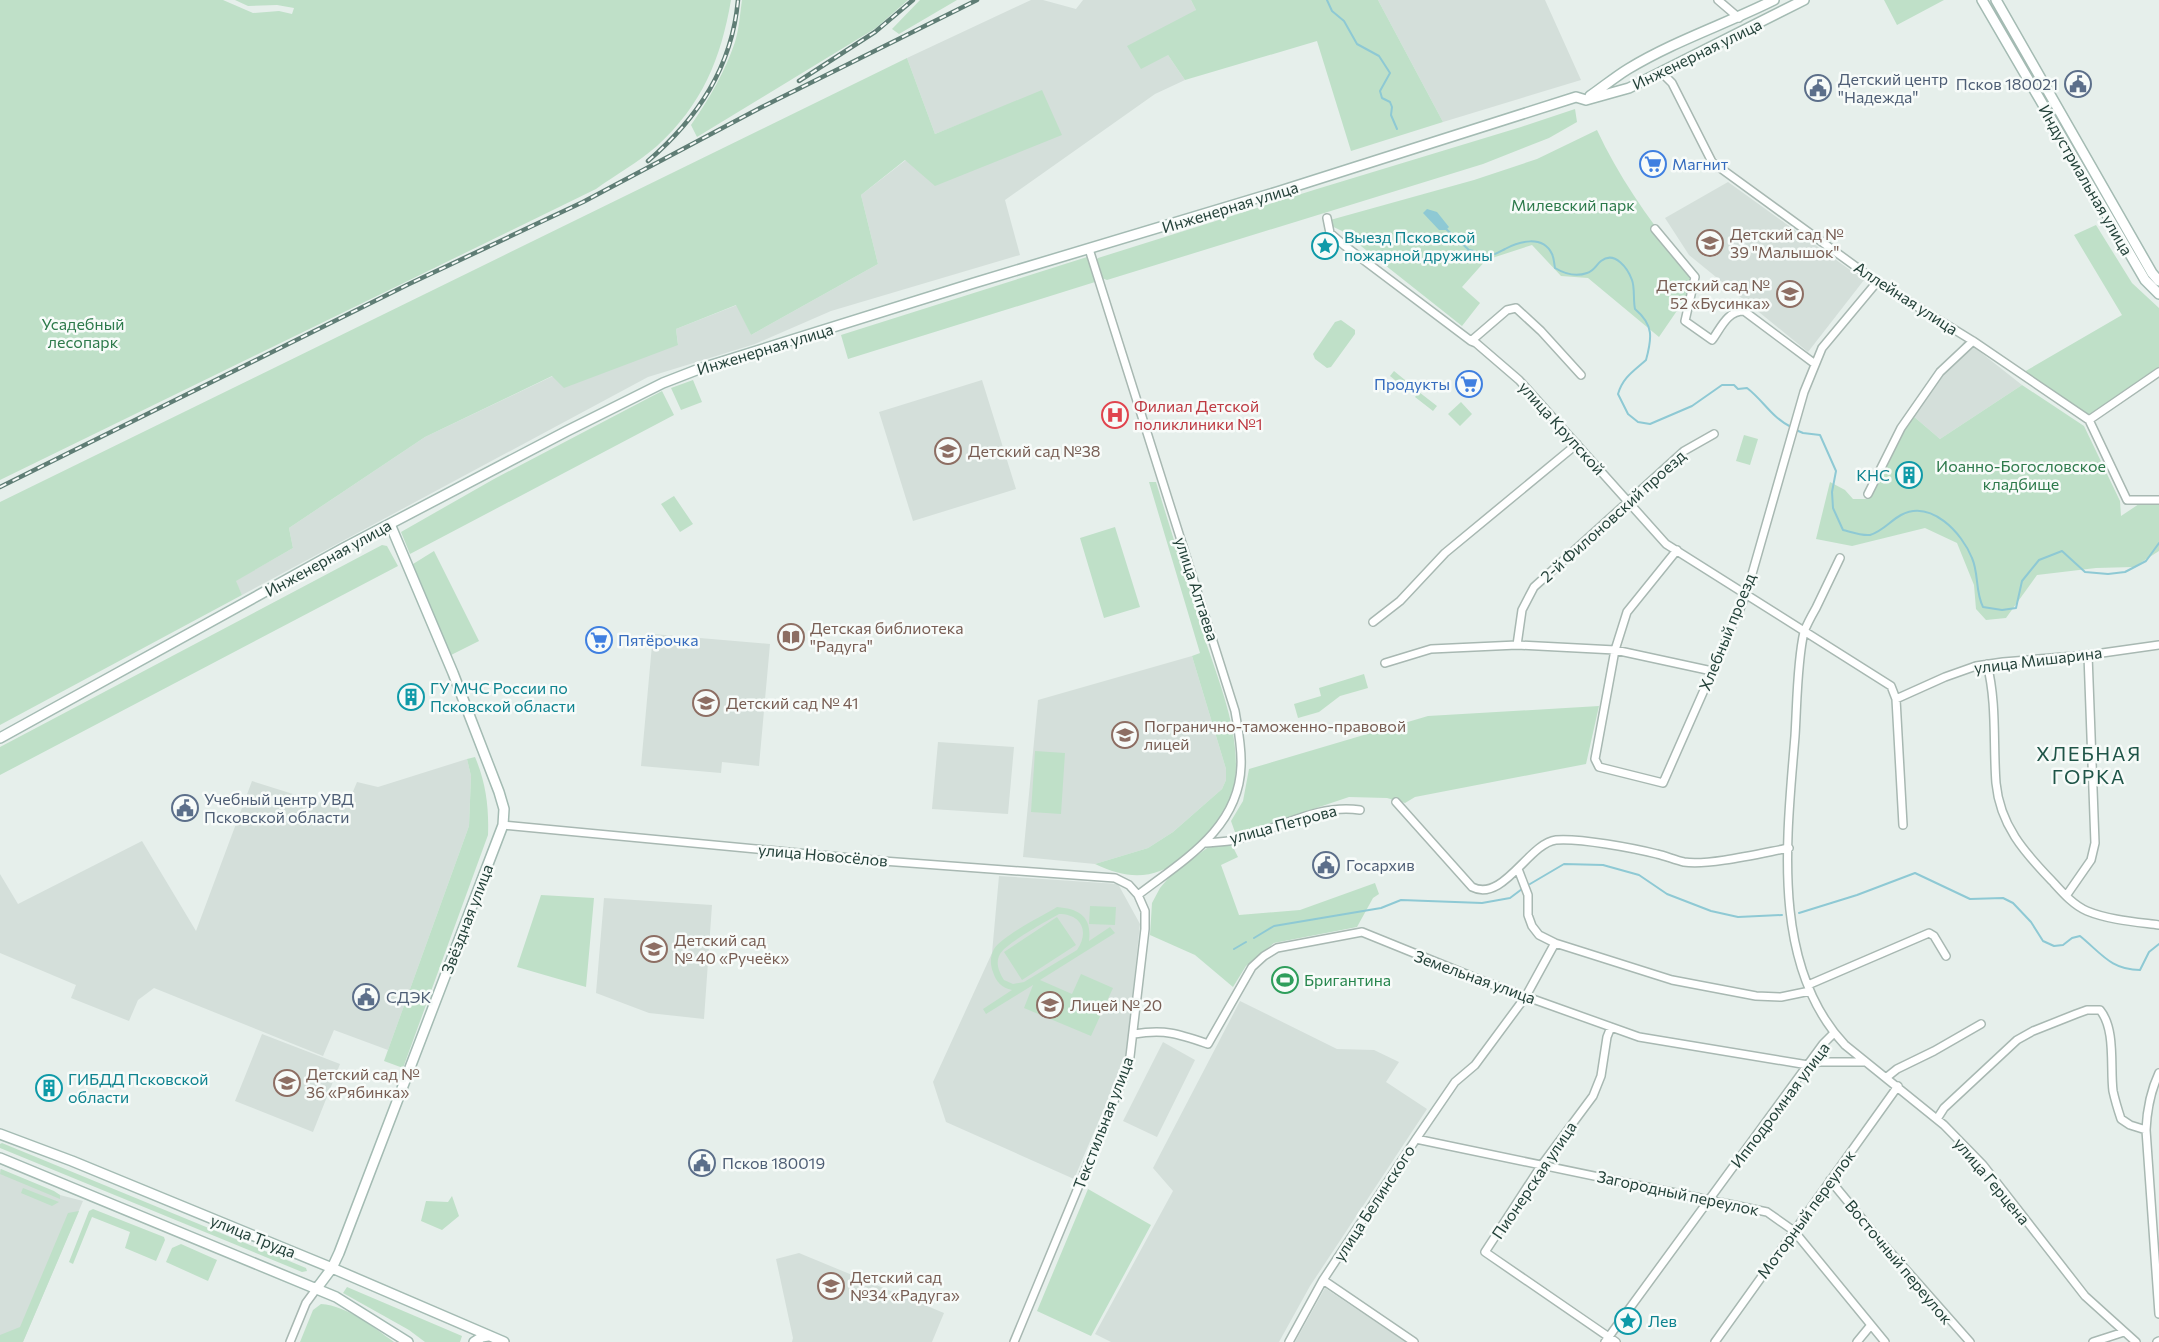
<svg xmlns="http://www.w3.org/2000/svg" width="2159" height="1342" viewBox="0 0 2159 1342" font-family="Commissioner,sans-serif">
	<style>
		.built { fill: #d4dfda }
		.green { fill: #bfe0c8; fill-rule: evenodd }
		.water { fill: #8ec9d4 }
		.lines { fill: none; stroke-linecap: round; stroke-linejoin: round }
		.stream { stroke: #8ec9d4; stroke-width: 2 }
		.street-casing { stroke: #a8b8b2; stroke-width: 10 }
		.secondary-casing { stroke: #a4bbb3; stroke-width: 12 }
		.street { stroke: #fff; stroke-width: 7 }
		.secondary { stroke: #fff; stroke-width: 9 }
		.rail-casing { stroke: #5f7d75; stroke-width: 4.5 }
		.rail { stroke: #f7fbf9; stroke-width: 2; stroke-dasharray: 7; stroke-linecap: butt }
		.labels { text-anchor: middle; stroke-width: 5; stroke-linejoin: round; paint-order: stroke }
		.street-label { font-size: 16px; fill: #24423a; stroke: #f7fbf9 }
		.service-label { font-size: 16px; fill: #4e5e75; stroke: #f7fbf9; text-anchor: start }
		.shop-label { font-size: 16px; fill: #366cbe; stroke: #f7fbf9; text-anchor: start }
		.park-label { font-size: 16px; fill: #2d7a4b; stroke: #f7fbf9 }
		.education-label { font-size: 16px; fill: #785e54; stroke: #f7fbf9; text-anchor: start }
		.culture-label { font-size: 16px; fill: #0d838f; stroke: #f7fbf9; text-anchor: start }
		.health-label { font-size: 16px; fill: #be3a42; stroke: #f7fbf9; text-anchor: start }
		.leisure-label { font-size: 16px; fill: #27864d; stroke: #f7fbf9; text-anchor: start }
		.quarter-label { font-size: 20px; letter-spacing: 1.5px; fill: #1f5548; stroke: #f7fbf9 }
	</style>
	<rect width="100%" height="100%" fill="#e6efeb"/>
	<!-- built -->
	<path class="built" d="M1031,0h12l33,9 7,-9h108l5,10 -28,45 17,25 -30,14 -150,106 15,55 -189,56 -76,33 -107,33 -406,218 -7,-14 58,-33 -4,-20 136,-91 128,-61 125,-32 -2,-15 61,-24 14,30 127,-71 -17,-69 45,-35 136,-69 -107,43 -28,-76z
		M1378,0h167l36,80 -138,42z
		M1728,182l136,98 -56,72 -119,-97 -24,-37z
		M1965,340l57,45 -82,54 -28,-24z
		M982,380l34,109 -103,32 -34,-109z
		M653,634l117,10 -11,122 -37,-4 -1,11 -80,-7z
		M1192,656l34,113v11l-4,9 -49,43 -25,16 -53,16 -72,-7 15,-157z
		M938,742l76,5 -6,67 -76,-5z
		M467,759l4,17 -2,50 -81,224 -54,-20 -11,26 -169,-68 -16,12 -9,21 -58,-23 5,-13 -76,-32v-79l18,30 124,-63 54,90 56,-150 76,24 4,-9 17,5 8,-19 21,5z
		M999,876l119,8 22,40 -14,133 -52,122 -128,-57 -13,-40 59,-129z
		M604,898l108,7 -8,114 -55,-6 -53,-20z
		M1240,1001l97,48 37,1 25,12 -13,20 41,27 -117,177 -31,56h-168l-16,-8 78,-143 -20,-23z
		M262,1034l78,30 -27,68 -78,-31z
		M1163,1042l32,18 -38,77 -34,-16z
		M0,1169l60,26 23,6 -60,141 -23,-5z
		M799,1253l145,60 -12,29h-140l1,-4 -17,-79z
		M1325,1288l81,54h-111z"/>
	<!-- green -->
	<path class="green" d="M0,0h223l30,13 26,-2 13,3 2,-6 -17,-3 -29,1 -13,-6h496c-10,59 -29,105 -74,146 -18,16 -42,29 -61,43l-596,291z
		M742,0h166l-32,28 -179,109 -6,-12c18,-26 34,-53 44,-83 4,-13 5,-28 7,-42z
		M920,0h37l-58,34 -7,-5z
		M1191,0h187l65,122 -92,29 -34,-110 -132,39 -17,-25 -27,14 -14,-23 69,-36z
		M1884,0h60l-47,25z
		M907,58l28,76 107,-44 20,45 -127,51 -30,-26 -44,35 17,69 -127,71 -15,-30 -60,24 2,16 -114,43 -12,-12 -127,61 -136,91 4,20 -57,33 6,14 -242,130v-223z
		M1575,109l2,13 -28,16 -66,26 -376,116 -8,-3 -4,-15 3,-4 219,-69 204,-62z
		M1597,130c25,54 62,104 101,150l-39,57 -71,-59 -27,-2 -29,-31 -46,15 -24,27 18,16 -18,23 -120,-95 -19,-9 151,-42 63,-21z
		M2096,225l36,58 27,25v59l-70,49 -65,-44 98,-57 -48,-80z
		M1087,257l8,25 -247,77 -7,-24z
		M1341,320l14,10v4l-24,33 -4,1 -12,-9 -2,-5 22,-32z
		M1394,371l22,18 -4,5 -22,-18z
		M693,380l9,22 -21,8 -10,-22z
		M2022,385l62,41 36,75 1,15 18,-12h20v47l-25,16 -38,1 -59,7 -31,43 -20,2 -10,-11 -2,-24 -17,-42 -32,-15 -73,18 -36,-7 14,-57 15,8 8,9h14l45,-84 28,24z
		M662,391l12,24 -264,139 -9,-22 93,-53z
		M1419,392l18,14 -4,5 -18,-14z
		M1461,402l11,12 -12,12 -12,-12z
		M1744,435l14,4 -8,26 -14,-4z
		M1149,482h7c15,49 31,99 46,148 16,51 43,109 31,163 -5,27 -29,48 -49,64 -29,23 -56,23 -89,7l53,-16 25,-16 49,-43 4,-9v-11l-34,-113 8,-3z
		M674,496l19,28 -13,8 -19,-28z
		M1115,527l25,80 -36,11 -24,-80z
		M382,545l5,1 11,20 -398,209v-28z
		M434,551l45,90 -28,14 -38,-91z
		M1364,674l4,14 -28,8 -21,16 -21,6 -4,-14 27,-8 -2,-8z
		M1599,706l-13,58 -171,33 -10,6 -18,-5 -38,-1 -113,38 -5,-14 12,-20 6,-32 179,-53z
		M1035,751l30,2 -4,61 -30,-2z
		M475,757c11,26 14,50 13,78l-85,233 -19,-7 85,-235 2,-50 -4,-17z
		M1231,843l7,14 -17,8 18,50 61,-5 75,-27 4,11 -6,4 -16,29 -83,16 -28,23 -13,21 -38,-32 -45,-20 2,-32 8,-15 11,-13 40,-30z
		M541,895l53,3 -8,89 -69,-20z
		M1090,906l26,1 -1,18 -26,-1z
		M1057,907c23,2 35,10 32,34l21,-14 5,6 -75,47 32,14 9,-20 32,14 -22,48 -67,-28 9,-23 -47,29 -3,-5 29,-19c-10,-2 -16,-8 -19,-18 -3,-7 -3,-16 1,-23 8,-13 48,-33 63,-42zM1059,914c22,0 31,17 18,36l-53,32 -11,2 -9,-4c-5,-8 -9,-17 -4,-26 6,-11 47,-33 59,-40z
		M1057,917l19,28 -54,35 -18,-28z
		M2,1143l304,125 1,3 -5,1 -302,-124v-4z
		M1,1169l53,22 6,4v4l-60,-25z
		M23,1188l36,14 -7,4 -31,-13z
		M1088,1189l63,36 -60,111 -54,-25z
		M452,1196l7,20 -17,14 -21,-9 5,-20 22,1z
		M93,1209l71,28 1,3 -9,21 -31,-13 5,-16 -38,-15 -19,47 -4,-2 20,-51z
		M79,1211l-56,131h-23v-7l20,-8 48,-114z
		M181,1244l36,16 -9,21 -42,-19 6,-14z
		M347,1287l115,49 -2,6h-35l-16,-12 -66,-37z
		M321,1304c27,2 52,23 73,38h-94l13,-32z"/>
	<!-- water -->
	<path class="water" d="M1427,209l10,3 12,15 -3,3h-7l-16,-17z"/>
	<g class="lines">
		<!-- stream -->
		<path class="stream" d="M1327,0l5,11 12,10 13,23 22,12 11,17 -10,18 2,7 8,4 2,5 -1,8 6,14
			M1445,228l24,22 5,1 8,5c9,1 15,-3 23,-7 14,-8 38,-14 47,5 2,4 2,9 3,14 10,6 21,9 32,5 7,-2 9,-8 14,-12 14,-11 27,8 31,19 3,8 1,20 3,29 19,16 17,29 11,51 -12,11 -23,17 -28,34l10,20 10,8 12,2 42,-18 30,-21h12l4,4 9,-1c16,12 24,29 44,39
			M1796,430l7,3 17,2 16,36 -4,21 1,16 10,22c8,2 19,6 27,5 13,-4 20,-14 31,-20 30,-16 61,18 71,43 7,16 3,33 11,49l19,3 14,-2 6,-27 17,-21 23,-9 23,21 23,2 17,-2 21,-11 13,-18
			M1530,884l34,-20 39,1 36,10 28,19 44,17 27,6 44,-2
			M1799,913l58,-18 58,-22 55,26 33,-1 10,5 18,19 12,19 11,5 9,-1 9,-7 8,-2c21,17 31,34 60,34l9,-18 10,-8
			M1254,938l20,-12 107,-18 20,-8 81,3 28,-5 12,-9
			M1234,949l12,-7"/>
		<defs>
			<path id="street" d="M1718,0l21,18
				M1662,73l10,10 40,79 165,120 96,59 116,79 38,80h32
				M1327,218l3,15 15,13 126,95 5,2 43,37 147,164 225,142 5,13 49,-22 31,-11 27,-4 85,-7 71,-10
				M1655,229l40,48 -10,44 27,19c9,-12 15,-29 32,-29l71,53
				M1089,249l146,462c3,18 7,36 6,55 -2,63 -59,95 -103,129
				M1471,341l36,-31 9,-2 25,23 40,44
				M2089,420l70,-48
				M1868,494l33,-66 39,-56 33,-31
				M1677,550l-50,62 -12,38 -20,109 4,8 64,16 83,-188 58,-203 18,-44 55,-66
				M1840,558c-8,17 -16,33 -24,50 -4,7 -9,16 -12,24 -7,30 -7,73 -9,104 -8,100 -25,229 50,309l99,80 39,40 102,131 51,46
				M1373,622l27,-21 45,-48 132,-109
				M1517,645l5,-35 12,-23 150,-136 30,-17
				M1385,663l46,-14 86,-4 98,5 97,21
				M1987,664c10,39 6,79 9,119 4,42 28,69 56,98 10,11 21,24 35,30 22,9 49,11 72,14
				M1896,699l7,126
				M1396,802l76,85c31,16 57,-44 84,-47 24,-2 77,8 101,14 9,2 18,6 27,8 24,4 78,-9 105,-14
				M503,825l380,36 232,17 14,7 9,10 7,16v18l-16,136 -115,277
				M1206,843c9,-1 19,-1 28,-3 41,-9 83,-37 126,-30
				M1518,869l10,26v20l4,11 7,9 16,8 117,37 84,16 25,1 29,-6
				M2066,896l25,-36 4,-17 -7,-188
				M1808,985l121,-52 5,3 12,20
				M1611,1027l-4,10 -6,39 -8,20 -52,70 -56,86 131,90
				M1134,1034c32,-5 45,0 74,10l44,-77 12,-11 13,-8 85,-16 126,51 151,54 169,28 12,-3h45
				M2159,1073c-9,19 -12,36 -13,57l13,184
				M1887,1077l10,-8 37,-18 47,-27
				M1937,1119l7,-11 73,-68 16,-9 43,-17 11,-4h13c16,19 10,58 13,81 2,9 5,19 8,28l9,6 16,5
				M1416,1139l351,73 27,19 91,111
				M1830,1180l47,57 93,105
				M1323,1280l91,62
				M290,1342l16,-39 11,-15
				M1289,1342l34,-62 93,-141 39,-57 20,-17 51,-69 29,-53
				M1605,1342l218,-298 11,-11
				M1715,1342l183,-256
				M1857,1342l14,-17
				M2093,1342l31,-10
				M2157,1342l2,-1"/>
			<path id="secondary" d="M1982,0l163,280 14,14
				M1996,0l156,273 7,8
				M1590,96c13,-9 25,-19 38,-27 46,-28 98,-45 146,-69
				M0,738l342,-189 225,-118 96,-48 36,-14 275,-86 303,-91 299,-95 10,3 43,-12 175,-88
				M0,1134l72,27 260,107 172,74
				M0,1158l336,139 72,45
				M317,1288l15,-20 7,-15 164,-428 1,-16 -5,-17 -46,-119 -63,-149
				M474,1342l8,-5 6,-1"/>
		</defs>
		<!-- street casing -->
		<use href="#street" class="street-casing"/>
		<!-- secondary casing -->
		<use href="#secondary" class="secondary-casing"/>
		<!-- street -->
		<use href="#street" class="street"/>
		<!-- secondary -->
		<use href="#secondary" class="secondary"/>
		<defs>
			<path id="rail" d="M799,81l76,-49 38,-32
				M648,161c50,-43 84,-94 90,-161
				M0,487l409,-203 174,-82 177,-94 217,-108"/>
		</defs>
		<!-- rail casing -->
		<use href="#rail" class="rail-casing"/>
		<!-- rail -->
		<use href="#rail" class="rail"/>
	</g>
	<!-- icons -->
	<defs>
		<symbol id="civic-ring" viewBox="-11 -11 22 22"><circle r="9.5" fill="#f7fbf9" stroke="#5c6f8a" stroke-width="1.5"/><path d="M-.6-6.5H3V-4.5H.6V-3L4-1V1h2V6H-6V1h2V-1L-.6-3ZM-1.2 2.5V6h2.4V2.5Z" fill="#5c6f8a"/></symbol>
		<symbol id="supermarket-ring" viewBox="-11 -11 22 22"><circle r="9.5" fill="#f7fbf9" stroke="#3f7fe0" stroke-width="1.5"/><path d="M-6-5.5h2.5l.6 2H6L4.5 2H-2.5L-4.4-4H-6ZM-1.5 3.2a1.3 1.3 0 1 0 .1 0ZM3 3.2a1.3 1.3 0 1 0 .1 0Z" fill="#3f7fe0"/></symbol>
		<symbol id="school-ring" viewBox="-11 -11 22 22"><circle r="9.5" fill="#f7fbf9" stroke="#8d6e63" stroke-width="1.5"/><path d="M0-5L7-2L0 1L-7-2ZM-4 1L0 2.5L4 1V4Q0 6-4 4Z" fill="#8d6e63"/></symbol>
		<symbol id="sight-ring" viewBox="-11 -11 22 22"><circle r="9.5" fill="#f7fbf9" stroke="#0f9aa8" stroke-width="1.5"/><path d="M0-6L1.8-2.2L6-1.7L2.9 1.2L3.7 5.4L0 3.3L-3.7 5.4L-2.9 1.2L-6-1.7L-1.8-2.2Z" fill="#0f9aa8"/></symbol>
		<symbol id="hospital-ring" viewBox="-11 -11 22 22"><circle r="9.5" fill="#f7fbf9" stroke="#e0444e" stroke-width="1.5"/><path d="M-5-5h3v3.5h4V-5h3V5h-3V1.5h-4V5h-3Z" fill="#e0444e"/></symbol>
		<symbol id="building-ring" viewBox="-11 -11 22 22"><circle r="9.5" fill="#f7fbf9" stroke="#0f9aa8" stroke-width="1.5"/><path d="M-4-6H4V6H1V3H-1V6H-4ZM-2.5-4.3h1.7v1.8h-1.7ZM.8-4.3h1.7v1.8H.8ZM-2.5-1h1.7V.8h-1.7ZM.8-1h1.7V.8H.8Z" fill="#0f9aa8"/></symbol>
		<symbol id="library-ring" viewBox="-11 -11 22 22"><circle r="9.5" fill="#f7fbf9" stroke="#8d6e63" stroke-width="1.5"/><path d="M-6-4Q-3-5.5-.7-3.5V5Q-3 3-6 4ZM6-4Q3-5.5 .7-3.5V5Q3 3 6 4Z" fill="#8d6e63"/></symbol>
		<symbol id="stadium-ring" viewBox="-11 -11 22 22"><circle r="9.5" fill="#f7fbf9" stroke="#2e9e5b" stroke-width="1.5"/><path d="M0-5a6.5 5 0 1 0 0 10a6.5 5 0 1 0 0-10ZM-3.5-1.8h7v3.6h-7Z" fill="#2e9e5b"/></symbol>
	</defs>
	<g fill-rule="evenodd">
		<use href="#civic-ring" x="2063" y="69" width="30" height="30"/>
		<use href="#civic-ring" x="1803" y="73" width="30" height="30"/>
		<use href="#supermarket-ring" x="1638" y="149" width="30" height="30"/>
		<use href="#school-ring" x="1695" y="228" width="30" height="30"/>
		<use href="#sight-ring" x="1310" y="231" width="30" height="30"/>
		<use href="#school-ring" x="1775" y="279" width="30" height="30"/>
		<use href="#supermarket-ring" x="1454" y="369" width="30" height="30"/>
		<use href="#hospital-ring" x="1100" y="400" width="30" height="30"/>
		<use href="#school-ring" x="933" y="436" width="30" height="30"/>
		<use href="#building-ring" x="1894" y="460" width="30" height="30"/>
		<use href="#library-ring" x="776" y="622" width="30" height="30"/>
		<use href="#supermarket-ring" x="584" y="625" width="30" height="30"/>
		<use href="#building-ring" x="396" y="682" width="30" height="30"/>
		<use href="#school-ring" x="691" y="688" width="30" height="30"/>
		<use href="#school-ring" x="1110" y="720" width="30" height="30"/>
		<use href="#civic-ring" x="170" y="793" width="30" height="30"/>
		<use href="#civic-ring" x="1311" y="850" width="30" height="30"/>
		<use href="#school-ring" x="639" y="934" width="30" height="30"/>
		<use href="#stadium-ring" x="1270" y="965" width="30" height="30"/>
		<use href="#civic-ring" x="351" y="982" width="30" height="30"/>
		<use href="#school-ring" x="1035" y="990" width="30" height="30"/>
		<use href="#school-ring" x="272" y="1068" width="30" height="30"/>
		<use href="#building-ring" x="34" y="1073" width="30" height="30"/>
		<use href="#civic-ring" x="687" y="1148" width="30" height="30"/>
		<use href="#school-ring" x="816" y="1271" width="30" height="30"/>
		<use href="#sight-ring" x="1613" y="1306" width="30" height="30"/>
	</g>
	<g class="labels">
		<!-- street labels -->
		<g class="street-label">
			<text transform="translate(1697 54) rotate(-26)" y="6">Инженерная улица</text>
			<text transform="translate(2086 180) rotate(60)" y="6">Индустриальная улица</text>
			<text transform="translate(1230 207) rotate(-17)" y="6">Инженерная улица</text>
			<text transform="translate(1906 298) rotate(33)" y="6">Аллейная улица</text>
			<text transform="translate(765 349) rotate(-17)" y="6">Инженерная улица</text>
			<text transform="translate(1562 428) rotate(48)" y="6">улица Крупской</text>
			<text transform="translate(1613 516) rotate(-42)" y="6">2-й Филоновский проезд</text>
			<text transform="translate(328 558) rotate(-29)" y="6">Инженерная улица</text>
			<text transform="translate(1197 589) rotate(72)" y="6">улица Алтаева</text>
			<text transform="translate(1727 632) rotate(-68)" y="6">Хлебный проезд</text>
			<text transform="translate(2038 660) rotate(-7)" y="6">улица Мишарина</text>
			<text transform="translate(1283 824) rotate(-15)" y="6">улица Петрова</text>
			<text transform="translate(823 855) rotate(5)" y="6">улица Новосёлов</text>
			<text transform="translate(467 919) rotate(-69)" y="6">Звёздная улица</text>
			<text transform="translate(1475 977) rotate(20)" y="6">Земельная улица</text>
			<text transform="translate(1780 1105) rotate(-53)" y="6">Ипподромная улица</text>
			<text transform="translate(1103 1123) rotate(-69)" y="6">Текстильная улица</text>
			<text transform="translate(1534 1180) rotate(-56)" y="6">Пионерская улица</text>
			<text transform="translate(1992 1181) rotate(50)" y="6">улица Герцена</text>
			<text transform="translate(1678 1193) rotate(12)" y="6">Загородный переулок</text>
			<text transform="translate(1374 1203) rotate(-57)" y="6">улица Белинского</text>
			<text transform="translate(1806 1214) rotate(-54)" y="6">Моторный переулок</text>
			<text transform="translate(253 1236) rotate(22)" y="6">улица Труда</text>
			<text transform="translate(1899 1262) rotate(50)" y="6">Восточный переулок</text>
		</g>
		<!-- service labels -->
		<g class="service-label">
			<text x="1838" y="85">Детский центр<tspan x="1838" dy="18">"Надежда"</tspan></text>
			<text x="2058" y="90" text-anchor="end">Псков 180021</text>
			<text x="204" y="805">Учебный центр УВД<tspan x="204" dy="18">Псковской области</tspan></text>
			<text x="1346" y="871">Госархив</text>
			<text x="386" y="1003">СДЭК</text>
			<text x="722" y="1169">Псков 180019</text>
		</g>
		<!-- shop labels -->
		<g class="shop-label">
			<text x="1672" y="170">Магнит</text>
			<text x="1450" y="390" text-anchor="end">Продукты</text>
			<text x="618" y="646">Пятёрочка</text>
		</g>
		<!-- park labels -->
		<g class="park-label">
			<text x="1573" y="211">Милевский парк</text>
			<text x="83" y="330">Усадебный<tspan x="83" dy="18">лесопарк</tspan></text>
			<text x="2021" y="472">Иоанно-Богословское<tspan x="2021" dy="18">кладбище</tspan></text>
		</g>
		<!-- education labels -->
		<g class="education-label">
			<text x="1730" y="240">Детский сад №<tspan x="1730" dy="18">39 "Малышок"</tspan></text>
			<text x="1770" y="291" text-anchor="end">Детский сад №<tspan x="1770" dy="18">52 «Бусинка»</tspan></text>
			<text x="968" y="457">Детский сад №38</text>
			<text x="810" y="634">Детская библиотека<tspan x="810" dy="18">"Радуга"</tspan></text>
			<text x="726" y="709">Детский сад № 41</text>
			<text x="1144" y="732">Погранично-таможенно-правовой<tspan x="1144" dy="18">лицей</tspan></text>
			<text x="674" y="946">Детский сад<tspan x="674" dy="18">№ 40 «Ручеёк»</tspan></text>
			<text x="1070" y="1011">Лицей № 20</text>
			<text x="306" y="1080">Детский сад №<tspan x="306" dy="18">36 «Рябинка»</tspan></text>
			<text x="850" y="1283">Детский сад<tspan x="850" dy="18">№34 «Радуга»</tspan></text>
		</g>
		<!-- culture labels -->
		<g class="culture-label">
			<text x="1344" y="243">Выезд Псковской<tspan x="1344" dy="18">пожарной дружины</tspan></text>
			<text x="1890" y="481" text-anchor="end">КНС</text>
			<text x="430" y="694">ГУ МЧС России по<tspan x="430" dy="18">Псковской области</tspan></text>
			<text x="68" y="1085">ГИБДД Псковской<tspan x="68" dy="18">области</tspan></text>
			<text x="1648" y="1327">Лев</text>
		</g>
		<!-- health labels -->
		<g class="health-label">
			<text x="1134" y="412">Филиал Детской<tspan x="1134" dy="18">поликлиники №1</tspan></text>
		</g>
		<!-- leisure labels -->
		<g class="leisure-label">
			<text x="1304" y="986">Бригантина</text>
		</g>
		<!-- quarter labels -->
		<g class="quarter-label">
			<text x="2089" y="761">ХЛЕБНАЯ<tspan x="2089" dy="23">ГОРКА</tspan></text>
		</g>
	</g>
</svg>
